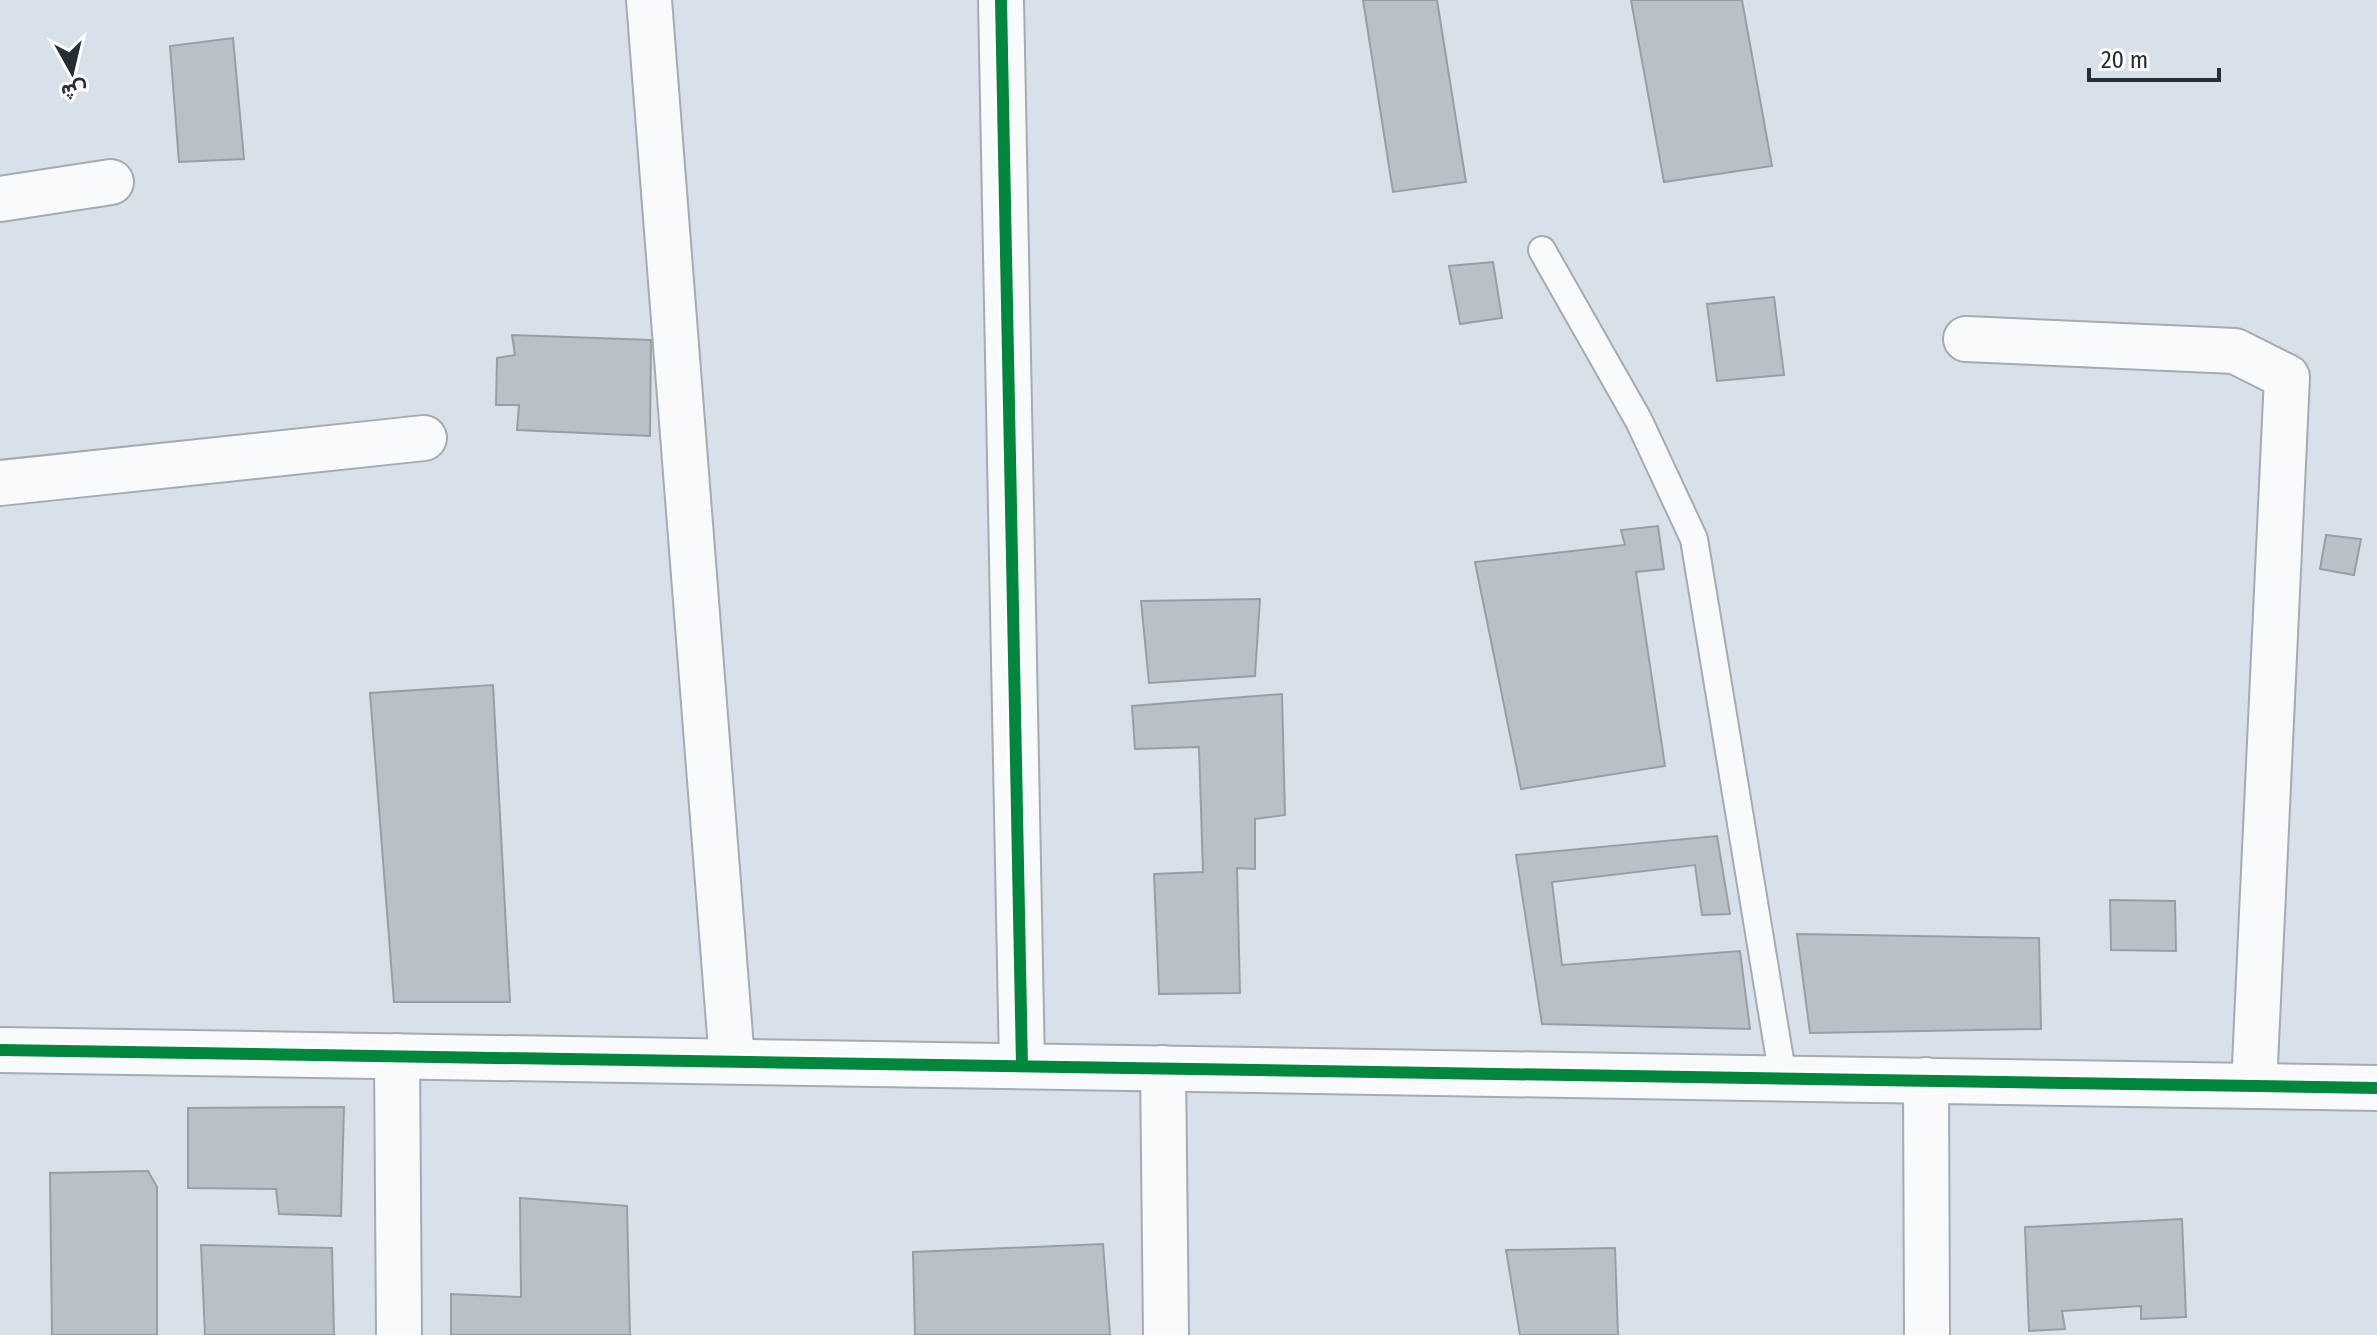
<svg xmlns="http://www.w3.org/2000/svg" width="2377" height="1335" viewBox="0 0 2377 1335" font-family="'Fira Sans Condensed',Vazirmatn,sans-serif">
	<style>
		.building { fill: #bac0c7; stroke: #999ea5; stroke-width: 2 }
		.lines { fill: none; stroke-linecap: round; stroke-linejoin: round }
		.service-casing { stroke: #a4abb1; stroke-width: 30 }
		.minor-casing { stroke: #a4abb1; stroke-width: 48 }
		.tertiary-casing { stroke: #a4abb1; stroke-width: 48 }
		.service { stroke: #f9fafc; stroke-width: 26 }
		.minor { stroke: #f9fafc; stroke-width: 44 }
		.tertiary { stroke: #f9fafc; stroke-width: 44 }
		.cycleway-casing { stroke: #fff; stroke-width: 17 }
		.cycleway { stroke: #00873e; stroke-width: 12 }
	</style>
	<rect width="100%" height="100%" fill="#d8e1e9"/>
	<!-- building -->
	<path class="building" d="M1363,0h74l29,182 -73,10z
		M1631,0h111l30,166 -108,16z
		M233,38l11,121 -65,3 -9,-116z
		M1493,262l9,56 -42,6 -11,-58z
		M1774,297l10,78 -67,6 -10,-77z
		M512,335l139,5 -1,96 -133,-6 2,-25h-23l1,-47 18,-3z
		M1658,526l6,43 -28,3 29,194 -144,23 -46,-227 150,-17 -4,-15z
		M2326,535l35,4 -7,36 -34,-6z
		M1260,599l-5,77 -106,7 -8,-82z
		M493,685l17,317h-116l-24,-309z
		M1282,694l3,121 -30,4v50l-18,-1 3,125 -81,1 -5,-120 49,-2 -4,-125 -64,2 -3,-43z
		M1717,836l13,78 -28,1 -7,-50 -143,17 10,83 178,-14 10,78 -208,-5 -26,-169z
		M2110,900l65,1 1,50 -65,-1z
		M1797,934l242,4 2,91 -231,4z
		M344,1107l-3,109 -62,-2 -3,-25 -88,-1v-80z
		M148,1171l9,16v148h-105l-2,-162z
		M520,1198l107,8 3,129h-179v-41l70,3z
		M2182,1219l4,98 -45,2v-13l-79,5 3,18 -36,2 -4,-104z
		M1103,1244l7,91h-195l-2,-83z
		M201,1245l131,3 2,87h-129z
		M1615,1248l3,87h-98l-14,-85z"/>
	<g class="lines">
		<defs>
			<path id="service" d="M1542,250l97,171 55,118 89,539"/>
			<path id="minor" d="M649,0l83,1061
				M1001,0l21,1066
				M0,199l111,-17
				M1966,339l269,12 52,26 -33,709
				M0,483l424,-45
				M397,1056l2,279
				M1163,1068l3,267
				M1926,1080l1,255"/>
			<path id="tertiary" d="M0,1050l2377,38"/>
		</defs>
		<!-- service casing -->
		<use href="#service" class="service-casing"/>
		<!-- minor casing -->
		<use href="#minor" class="minor-casing"/>
		<!-- tertiary casing -->
		<use href="#tertiary" class="tertiary-casing"/>
		<!-- service -->
		<use href="#service" class="service"/>
		<!-- minor -->
		<use href="#minor" class="minor"/>
		<!-- tertiary -->
		<use href="#tertiary" class="tertiary"/>
		<defs>
			<path id="cycleway" d="M1001,0l21,1066
				M0,1050l2377,38"/>
		</defs>
		<!-- cycleway casing -->
		<use href="#cycleway" class="cycleway-casing"/>
		<!-- cycleway -->
		<use href="#cycleway" class="cycleway"/>
	</g>
	<!-- north arrow -->
	<g transform="translate(72 72) rotate(172)" stroke="#ffffff" stroke-width="6" paint-order="stroke">
	<path d="M0-6L14 30L0 20L-14 30Z" fill="#262d33"/>
	<text y="-12" font-size="22" font-weight="bold" text-anchor="middle" fill="#262d33">ش</text>
	</g>
	<!-- scale -->
	<path d="M2089 68v12h130v-12" fill="none" stroke="#262d33" stroke-width="4"/>
	<text x="2101" y="68" font-size="24" fill="#262d33" stroke="#ffffff" stroke-width="6" paint-order="stroke">20 m</text>
</svg>
